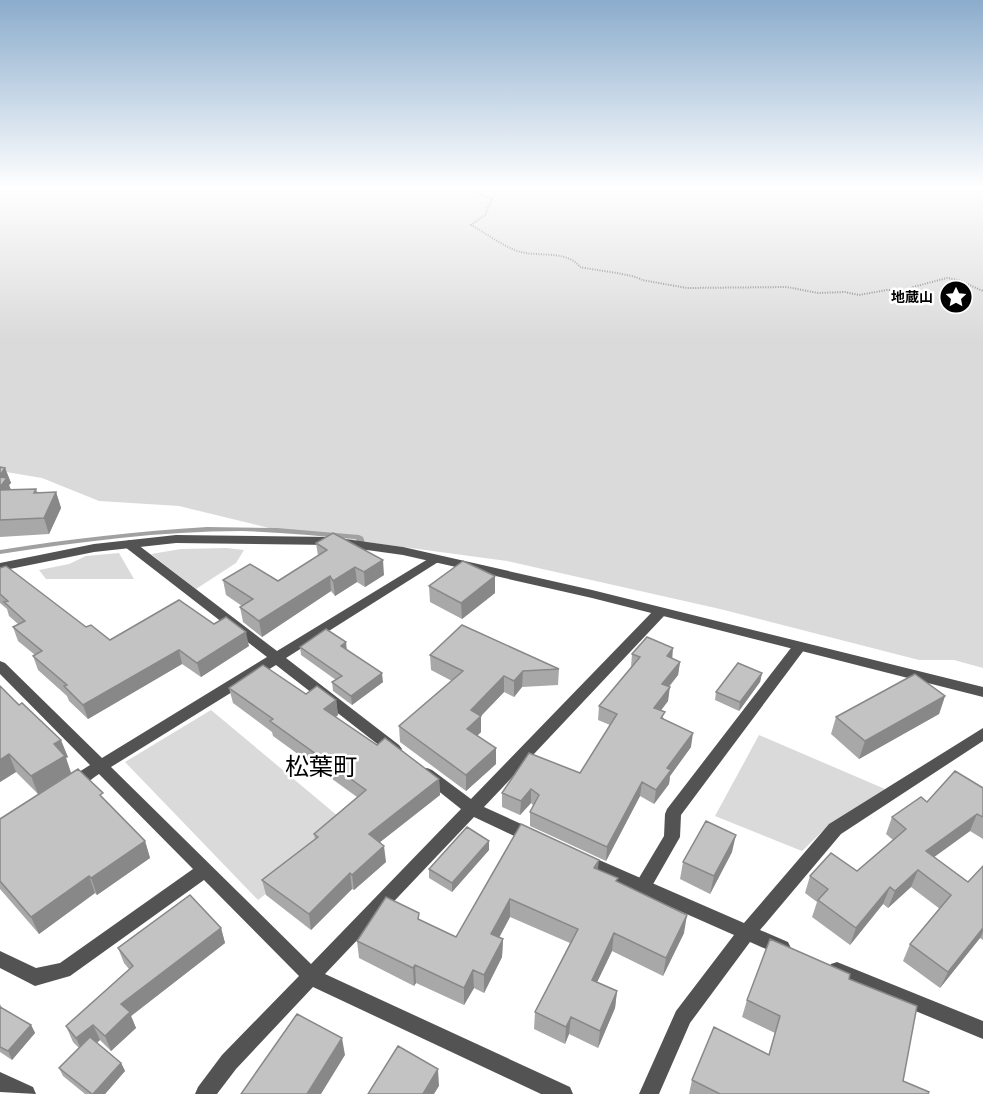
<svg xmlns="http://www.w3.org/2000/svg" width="983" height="1094" viewBox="0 0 983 1094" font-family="'Nunito Sans','Noto Sans JP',sans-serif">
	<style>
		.green { fill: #dadada }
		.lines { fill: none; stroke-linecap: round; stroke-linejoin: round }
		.stream { fill: #a1a1a1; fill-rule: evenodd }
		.path { stroke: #757575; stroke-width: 2; stroke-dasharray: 1 1.5; stroke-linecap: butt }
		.service { fill: #535353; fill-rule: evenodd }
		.minor { fill: #535353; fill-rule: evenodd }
		.tertiary { fill: #535353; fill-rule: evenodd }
		.wall { fill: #a8a8a8 }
		.shaded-wall { fill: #888 }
		.building { fill: #c3c3c3; stroke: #888; stroke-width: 1.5 }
		.labels { text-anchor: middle; stroke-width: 5; stroke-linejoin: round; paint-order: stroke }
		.far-poi-label { font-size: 14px; font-weight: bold; fill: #000; stroke: #fff; text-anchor: end }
		.near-quarter-label { font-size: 24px; fill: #000; stroke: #fff }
	</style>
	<rect width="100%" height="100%" fill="#fff"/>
	<!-- green -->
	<path class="green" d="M0,188h983v480l-29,-8h-35l-199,-51 -213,-48 -230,-31 -98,-24 -80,-5 -57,-23 -42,-7z
		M226,548l18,2 -8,13 -40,26 -45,-35 30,-5z
		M119,553l15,26h-88l-7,-9 30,-6 17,-8z
		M211,710l140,117 -93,73 -133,-138z
		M759,735l126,54 -54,34 -29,28 -87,-35z"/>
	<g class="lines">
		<!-- stream -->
		<path class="stream" d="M207,527l70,1 82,7 4,2 4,12 -1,2h-6l-4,-12c-38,-3 -76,-7 -114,-8 -82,0 -162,11 -242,23v-4c69,-11 138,-19 207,-23z"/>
		<!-- path -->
		<path class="path" d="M466,188l26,11 -7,16 -14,10c15,8 34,23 50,27 19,5 46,-2 59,15 13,3 54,7 62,13l45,8 100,-1 31,6 27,-1 14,3 28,-5 20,1 6,-4 34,-9 11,2 25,11"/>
		<!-- service -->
		<path class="service" d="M799,642l5,2 2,3 -2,3 -123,165 -1,22 -32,56 -6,2 -6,-2 -3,-5 3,-5 28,-47 1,-22 2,-5 127,-165z"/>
		<!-- minor -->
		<path class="minor" d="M129,540l4,1 144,110 156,-95 4,-1 6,4 -157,99 113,87 3,4 -3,4 -5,2 -5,-2 -113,-88 -165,102 200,197 150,-155 -39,-31 -3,-4 3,-4 5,-2 5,2 39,29 183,-189h10l1,3 -1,3 -180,191 55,25 2,5 -2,5 -6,2 -6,-2 -53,-25 -149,157 245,113 3,7h-32l-228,-107 -77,82 -19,25h-22l3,-7 24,-32 77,-79 -95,-96 -134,96 -35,10 -35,-18v-17l36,17 24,-5 133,-94 -94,-95c-9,6 -20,17 -31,13l-3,-4 3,-4 22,-14 -90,-91v-13l5,2 97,95 165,-101 -142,-110 -2,-3z
			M983,728v13l-142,93 -81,96 28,12 3,6 -3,6 -6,2 -32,-14 -60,81 -31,71h-20l37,-83 58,-76 -156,-69 -2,-5 2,-5 6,-2 6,2 154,67 85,-99z
			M837,962l146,59v18l-152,-63 -3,-6 3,-6z
			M0,1072l33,15 3,7 -36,-2z"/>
		<!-- tertiary -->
		<path class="tertiary" d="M176,535l155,2 72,10 189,43 391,97v10l-391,-99 -189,-43 -72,-10 -155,-2 -82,9 -94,19v-8l94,-19z"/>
	</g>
	<!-- wall -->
	<path class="wall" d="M0,467l5,1 6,15 -2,2 2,5 25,-1 2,4 18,-1 5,16 -12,26 -49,3z
		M316,543l68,32 -19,12 -8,-5 -22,14 -4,-5 -69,46 -19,-15 -3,-15 2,-1 -16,-11 -3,-15 55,1 40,-25z
		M0,568l86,59 24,13 104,-16 35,22 -48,31 -19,-13 -94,55 -19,-18 -2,-5 -29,-26 -5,-14 2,-1 -17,-14 -5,-14 5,-3 -9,-8 -2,-7 -7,-6z
		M495,576v17l-33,26 -32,-17 -1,-16z
		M300,647l46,3 37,32 -31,23 -19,-14 -1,-9 4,-2 -35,-25z
		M632,654l40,4 8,4 -2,13 -9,12 -1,14 -7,9 3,10 27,27 -21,29 -1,8 -15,20 -14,-8 -34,65 -76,-35v-14l4,-6 -3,-3 -11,12 -18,-8v-14l78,-20 30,-48 -12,-5 1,-14 32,-39z
		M430,655l129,14 -1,16 -36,2 -8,10 -10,-5 -23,24v16l-4,4 19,12v16l-30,27 -66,-49 -1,-16 53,-45 -21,-11z
		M762,673l-2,9 -21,29 -24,-11 1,-8z
		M0,686l68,71 -2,1 5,15 -33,21 -22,-22 -16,10z
		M229,688l77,6 30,6 2,15 -2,2 41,28 62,34 1,16 -60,47 6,20 -32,28 -2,-1 -41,41 -45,-35 -4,-15 53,-41 -1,-5 43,-37 -84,-61 -1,-4 -39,-29z
		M945,696l-6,18 -80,45 -28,-25 5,-17z
		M983,788v51l-13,-8 -36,26 34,25 15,-16v74l-3,-2 -40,50 -37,-27 7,-17 30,-35 -29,-22 -23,21 -5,-4 -33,41 -38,-28 5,-15 -12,-9 5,-17 47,-5 36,-31 -7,-6 6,-17 35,-15z
		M105,801l40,40 5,17 -53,37 -2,-2 -56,41 -39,-45v-70z
		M521,824l97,58 66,51 -21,43 -51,-25 -15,31 20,9 -2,17 -17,40 -29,-14 -4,10 -31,-15 1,-17 35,-69 -60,-26 -11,21 4,1 -1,18 -18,36 -10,-5 -10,17 -48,-22 -2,3 -55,-28 -2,-17 62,-28v7l37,17z
		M489,841v9l-37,42 -23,-14v-9z
		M732,852l-22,42 -30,-15 3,-17z
		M221,928l4,15 -94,73 5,12 -25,23 -11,-11 -3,3 24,20 4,8 -20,23h-20l-22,-18 -4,-8 20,-20 -6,-6 -7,-16 63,-57 -5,-6 -6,-15z
		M849,979l54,102 25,13h-239l3,-14 77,-25 6,-22 -33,-16 5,-17z
		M0,1004l2,4 29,17 4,8 -23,27 -12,-8z"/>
	<!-- shaded-wall -->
	<path class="shaded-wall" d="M5,468l6,15 -2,2 3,8 -12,4v-22z
		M56,492l5,16 -12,26 -5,-16z
		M383,560l1,15 -19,12 -1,-15z
		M355,567l2,15 -22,14 -2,-15z
		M330,576l1,15 -69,46 -3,-16z
		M495,576v17l-33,26 -1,-16z
		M246,632l3,14 -48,31 -4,-14z
		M346,642l1,9 -6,-5z
		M673,648l-1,14 -5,-6z
		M179,650l3,14 -94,55 -5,-14z
		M680,662l-2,13 -18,22 2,-13z
		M523,671l-1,16 -8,10v-16z
		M382,673l1,9 -31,23 -1,-9z
		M762,673l-2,9 -21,29 1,-9z
		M504,676v16l-24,25 1,-1v16l-14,13v-16l4,-19z
		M670,687l-2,14 -15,20 1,-13z
		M945,696l-6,18 -80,45 6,-18z
		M336,700l2,15 -12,9 -2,-15z
		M693,733l-2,14 -21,29 -1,8 -15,20 2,-14 11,-22z
		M61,740l7,17 -2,1 5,15 -33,21 -7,-18 23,-32z
		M496,748v16l-30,27v-16z
		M9,754l7,18 -16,10v-22z
		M439,779l1,16 -70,55 -1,-16z
		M642,782l-2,14 -34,65 1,-14z
		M531,789v14l-11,12 1,-14z
		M977,814l-7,17 -51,37 7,-17z
		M736,835l-4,17 -22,42 4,-18z
		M145,841l5,17 -53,37 -6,-17z
		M489,841v9l-37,42v-9z
		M384,846l2,16 -32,28 -2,-15z
		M599,860l-2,17 -3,-9z
		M918,870l-7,17 -23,21 7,-17z
		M350,873l2,16 -41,41 -2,-16z
		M89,876l6,17 -56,41 -8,-17z
		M890,887l-7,17 -33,41 6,-17z
		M510,899v18l-19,35v-18z
		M687,915l-3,18 -21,43 3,-18z
		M221,928l4,15 -94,73 5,12 -25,23 -6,-15 16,-32z
		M983,928v4l-3,6 -40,50 8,-16z
		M614,933l-2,18 -22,46 2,-17z
		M503,939l-1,18 -18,36v-18z
		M415,965l1,18 -2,3 -1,-18z
		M473,970l1,18 -10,17v-17z
		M617,991l-2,17 -17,40 2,-17z
		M571,1017l-2,17 -4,10 1,-17z
		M31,1025l4,8 -23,27 -4,-9z
		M93,1025l7,15 -17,13 -7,-15z
		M342,1038l3,17 -24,39h-14z
		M121,1063l4,8 -20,23h-12z
		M438,1069l1,17 -5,8h-11z"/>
	<!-- building -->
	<path class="building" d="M0,467l5,1 -5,7z
		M0,477l7,1 -7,9z
		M36,489l-2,4 22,-1 -12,26 -44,2v-30z
		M333,533l50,27 -19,12 -9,-5 -22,14 -3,-5 -71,45 -19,-14 13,-8 -30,-19 27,-16 28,17 49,-31 -11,-7z
		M463,561l32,15 -34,27 -32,-17z
		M6,566l80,61 5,-2 19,15 69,-40 35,24 12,-7 20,15 -49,31 -18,-13 -96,55 -19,-19 3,-1 -34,-29 9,-5 -29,-24 12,-6 -21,-19 4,-1 -8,-7v-26z
		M462,625l97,44 -36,2 -9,10 -10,-5 -33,34 10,6 -14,13 29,19 -30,27 -67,-49 64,-55 -33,-16z
		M326,629l20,13 -5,4 41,27 -31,23 -19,-14 10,-6 -42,-29z
		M647,637l26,11 -6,8 13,6 -18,22 8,3 -16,21 11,4 -4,6 32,15 -26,35 4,2 -15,20 -14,-8 -35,65 -77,-35 9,-17 -8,-6 -10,12 -19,-8 27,-40 51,20 37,-59 -18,-8 41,-49 -8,-3z
		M738,663l24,10 -22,29 -24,-10z
		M263,665l43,29 11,-8 19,14 -12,9 53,36 8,-7 54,41 -70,55 15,12 -32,29 -2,-2 -41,41 -47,-34 56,-43 -4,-3 52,-44 -96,-69 3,-2 -44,-31z
		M915,674l30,22 -80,45 -29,-24z
		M0,686l19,19 3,-2 39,37 -7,4 11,12 -34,20 -22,-22 -9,6z
		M78,769l25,24 -3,2 45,46 -54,37 -2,-2 -58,41 -31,-36v-62z
		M955,771l28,17v29l-6,-3 -51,37 42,31 15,-16v62l-35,44 -38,-28 41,-49 -33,-25 -23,21 -5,-4 -34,41 -38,-28 10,-11 -18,-13 21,-23 26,18 49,-42 -14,-12 29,-20 6,5z
		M706,821l30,14 -22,41 -31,-14z
		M521,824l78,36 -5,8 24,10 -2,3 71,34 -21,43 -52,-25 -22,47 25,11 -17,40 -29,-14 -5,10 -31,-15 43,-83 -68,-30 -19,35 12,5 -19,36 -11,-5 -9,18 -49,-23 -2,3 -56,-27 29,-44 33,16 -1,6 38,18z
		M467,827l22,14 -37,42 -23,-14z
		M190,895l31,33 -100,76 9,8 -25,24 -12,-11 -17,13 -10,-12 67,-60 -15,-18z
		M770,939l80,35 -1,5 68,27 -14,75 26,11 -1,2h-208l-28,-14 22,-53 55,28 11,-39 -33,-16z
		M0,1007l31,18 -23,26 -8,-4z
		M297,1014l45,24 -35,56h-66z
		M90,1037l31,26 -28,31h-1l-33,-26z
		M398,1046l40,23 -15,25h-55z"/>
	<!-- sky -->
	<linearGradient id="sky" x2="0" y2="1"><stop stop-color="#8baccc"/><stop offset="0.55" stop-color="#fff"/><stop offset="1" stop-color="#fff" stop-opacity="0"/></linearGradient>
	<rect width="983" height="341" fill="url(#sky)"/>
	<!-- icons -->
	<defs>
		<symbol id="sight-disc" viewBox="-11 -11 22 22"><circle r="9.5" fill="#000" stroke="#fff"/><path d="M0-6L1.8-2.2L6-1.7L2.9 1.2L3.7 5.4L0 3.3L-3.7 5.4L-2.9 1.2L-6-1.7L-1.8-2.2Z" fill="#fff"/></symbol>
	</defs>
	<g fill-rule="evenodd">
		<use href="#sight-disc" x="937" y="278" width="38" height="38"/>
	</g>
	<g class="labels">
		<!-- far-poi labels -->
		<g class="far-poi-label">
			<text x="933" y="302">地蔵山</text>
		</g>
		<!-- near-quarter labels -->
		<g class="near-quarter-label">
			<text x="321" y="775">松葉町</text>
		</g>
	</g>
</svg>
